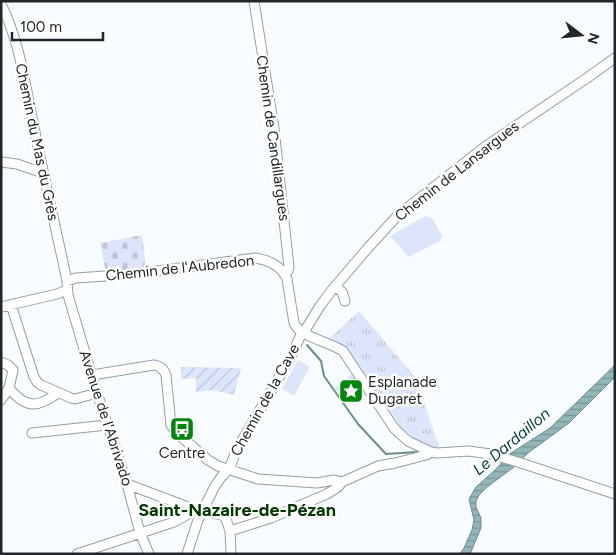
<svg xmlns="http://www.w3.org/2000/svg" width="616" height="555" viewBox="0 0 616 555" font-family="Figtree,sans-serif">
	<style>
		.grass { fill: url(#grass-tufts) }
		.cemetery { fill: url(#cemetery-stones) }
		.garden { fill: url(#garden-furrows) }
		.pitch { fill: #dee4fa }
		.water { fill: url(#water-rules); stroke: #6f8c8d }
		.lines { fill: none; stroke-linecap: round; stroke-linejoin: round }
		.stream { stroke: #6f8c8d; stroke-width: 2 }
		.minor-casing { stroke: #909fa8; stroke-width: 11 }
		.minor { stroke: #fff; stroke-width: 9 }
		.labels { text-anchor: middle; stroke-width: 5; stroke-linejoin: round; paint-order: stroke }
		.street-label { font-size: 15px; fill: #20262a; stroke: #fff }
		.poi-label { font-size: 15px; fill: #20262a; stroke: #fff; text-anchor: start }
		.water-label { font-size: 16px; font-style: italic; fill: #074345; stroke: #fff }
		.quarter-label { font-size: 18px; font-weight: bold; fill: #003700; stroke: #fff }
	</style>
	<defs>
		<pattern id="grass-tufts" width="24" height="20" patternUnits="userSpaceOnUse" patternTransform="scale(1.25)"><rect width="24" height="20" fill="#dee4fa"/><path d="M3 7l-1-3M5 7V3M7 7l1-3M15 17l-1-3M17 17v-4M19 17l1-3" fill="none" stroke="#bec3d6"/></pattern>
		<pattern id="cemetery-stones" width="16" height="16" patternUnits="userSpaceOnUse" patternTransform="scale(1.25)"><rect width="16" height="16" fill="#dee4fa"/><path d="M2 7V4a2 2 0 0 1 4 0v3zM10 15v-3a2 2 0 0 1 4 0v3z" fill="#bec3d6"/></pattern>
		<pattern id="garden-furrows" width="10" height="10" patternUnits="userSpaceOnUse" patternTransform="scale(1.25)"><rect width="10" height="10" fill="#dee4fa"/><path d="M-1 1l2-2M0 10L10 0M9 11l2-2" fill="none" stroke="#bec3d6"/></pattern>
		<pattern id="water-rules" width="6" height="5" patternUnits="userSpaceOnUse" patternTransform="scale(1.25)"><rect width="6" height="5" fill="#91b7b8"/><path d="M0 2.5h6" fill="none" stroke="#769596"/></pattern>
	</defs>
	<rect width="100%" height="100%" fill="#f9fcfe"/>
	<!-- grass -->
	<path class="grass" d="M359,311l57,67 23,69 -6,1 -7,-2 -23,-16 -55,-80 -9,-7 -9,-5z
		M352,374l10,16 -16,14 -11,-16z"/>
	<!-- cemetery -->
	<path class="cemetery" d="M142,235l4,34 -40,3 -6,-29z"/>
	<!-- garden -->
	<path class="garden" d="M181,367l60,1 -7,27 -21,-5 -17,2v-14l-15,1z"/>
	<!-- pitch -->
	<path class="pitch" d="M426,216l6,2 10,18 -2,5 -31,16 -19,-21z
		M298,360l12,7 -16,29 -12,-7z"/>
	<!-- water -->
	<path class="water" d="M615,365v12l-46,46 -41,30 -14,14 -27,20 -8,8 -3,6v6l5,11v10l-11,26h-10l4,-6 8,-18 2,-10 -5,-21 7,-12 19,-17 16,-17 39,-25z"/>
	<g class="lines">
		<!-- stream -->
		<path class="stream" d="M307,345l14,16 3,15 34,48 28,30 31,-2"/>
		<defs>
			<path id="minor" d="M254,1l20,127 15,139 -1,4 -3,2
				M1,4c19,38 24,81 33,123 10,51 22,102 33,154l1,14 29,98 30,91 13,49 9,21
				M1,162l16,2 26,9
				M67,281l9,-3 58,-4 121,-16c14,2 26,7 32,21l7,44c6,14 36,19 49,28l51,77 5,5 9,8 23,11 6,1 31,-2 23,3 30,9 94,31
				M335,286l7,6 3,9
				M11,305l23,72 3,5 4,3 30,13 4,1 22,-6
				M1,307l56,-13 10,-4
				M304,332l16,-26 12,-16 35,-41 31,-34 88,-69 101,-68 28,-20
				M1,362l7,3 5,5 -4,18 -8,12
				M92,375l62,-10c6,1 10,4 12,10l5,50 7,9 30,26 10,6 40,13 59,4 17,-3 8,2
				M9,388c17,21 28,20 49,5
				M32,433l75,-8
				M127,484l61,23 11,6
				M203,511l22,5 5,15 1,23
				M230,531l41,-13 56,-24 11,-7 4,-5 36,-16 17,-3 31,-8 5,-3
				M77,554l97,-32 20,-11
				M187,554l11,-34 17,-34 7,-10 7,-7 8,-20 54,-92 11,-25"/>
		</defs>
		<!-- minor casing -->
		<use href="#minor" class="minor-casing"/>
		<!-- minor -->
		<use href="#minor" class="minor"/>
	</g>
	<!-- icons -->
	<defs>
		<symbol id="sight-square" viewBox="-11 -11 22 22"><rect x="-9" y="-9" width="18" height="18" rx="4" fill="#00860c" stroke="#fff"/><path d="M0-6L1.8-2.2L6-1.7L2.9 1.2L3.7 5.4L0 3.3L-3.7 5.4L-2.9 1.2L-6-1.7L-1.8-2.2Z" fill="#fff"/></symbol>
		<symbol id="bus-square" viewBox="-11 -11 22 22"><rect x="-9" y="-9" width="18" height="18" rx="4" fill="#00860c" stroke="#fff"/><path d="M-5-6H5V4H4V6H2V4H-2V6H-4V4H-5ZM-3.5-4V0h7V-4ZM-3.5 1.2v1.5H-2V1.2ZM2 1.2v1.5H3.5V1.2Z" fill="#fff"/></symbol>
	</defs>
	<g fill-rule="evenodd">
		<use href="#sight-square" x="337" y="377" width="28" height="28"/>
		<use href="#bus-square" x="168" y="415" width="28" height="28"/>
	</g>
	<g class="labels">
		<!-- street labels -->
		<g class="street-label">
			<text transform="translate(273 138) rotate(82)" y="5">Chemin de Candillargues</text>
			<text transform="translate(37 142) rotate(78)" y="5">Chemin du Mas du Grès</text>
			<text transform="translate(457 171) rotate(-38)" y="5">Chemin de Lansargues</text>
			<text transform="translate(180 268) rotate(-6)" y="5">Chemin de l'Aubredon</text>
			<text transform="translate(265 400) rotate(-61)" y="5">Chemin de la Cave</text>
			<text transform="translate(106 418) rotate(72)" y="5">Avenue de l'Abrivado</text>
		</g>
		<!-- poi labels -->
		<g class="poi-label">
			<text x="368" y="387">Esplanade<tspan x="368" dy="17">Dugaret</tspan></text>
			<text x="182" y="458" text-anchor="middle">Centre</text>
		</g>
		<!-- water labels -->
		<g class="water-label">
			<text transform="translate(511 441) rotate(-40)" y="6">Le Dardaillon</text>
		</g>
		<!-- quarter labels -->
		<g class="quarter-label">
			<text x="237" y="516">Saint-Nazaire-de-Pézan</text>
		</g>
	</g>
	<!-- border -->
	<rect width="616" height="555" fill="none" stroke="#20262a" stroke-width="5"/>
	<!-- north arrow -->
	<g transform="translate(581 35) rotate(106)" stroke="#ffffff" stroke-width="4" paint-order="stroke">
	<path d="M0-4L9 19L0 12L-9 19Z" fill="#20262a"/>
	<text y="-8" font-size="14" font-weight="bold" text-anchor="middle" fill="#20262a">N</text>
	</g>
	<!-- scale -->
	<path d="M12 32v8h91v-8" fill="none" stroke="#20262a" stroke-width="2.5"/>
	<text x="20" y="32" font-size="15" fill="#20262a" stroke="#ffffff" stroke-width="4" paint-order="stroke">100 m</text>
</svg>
